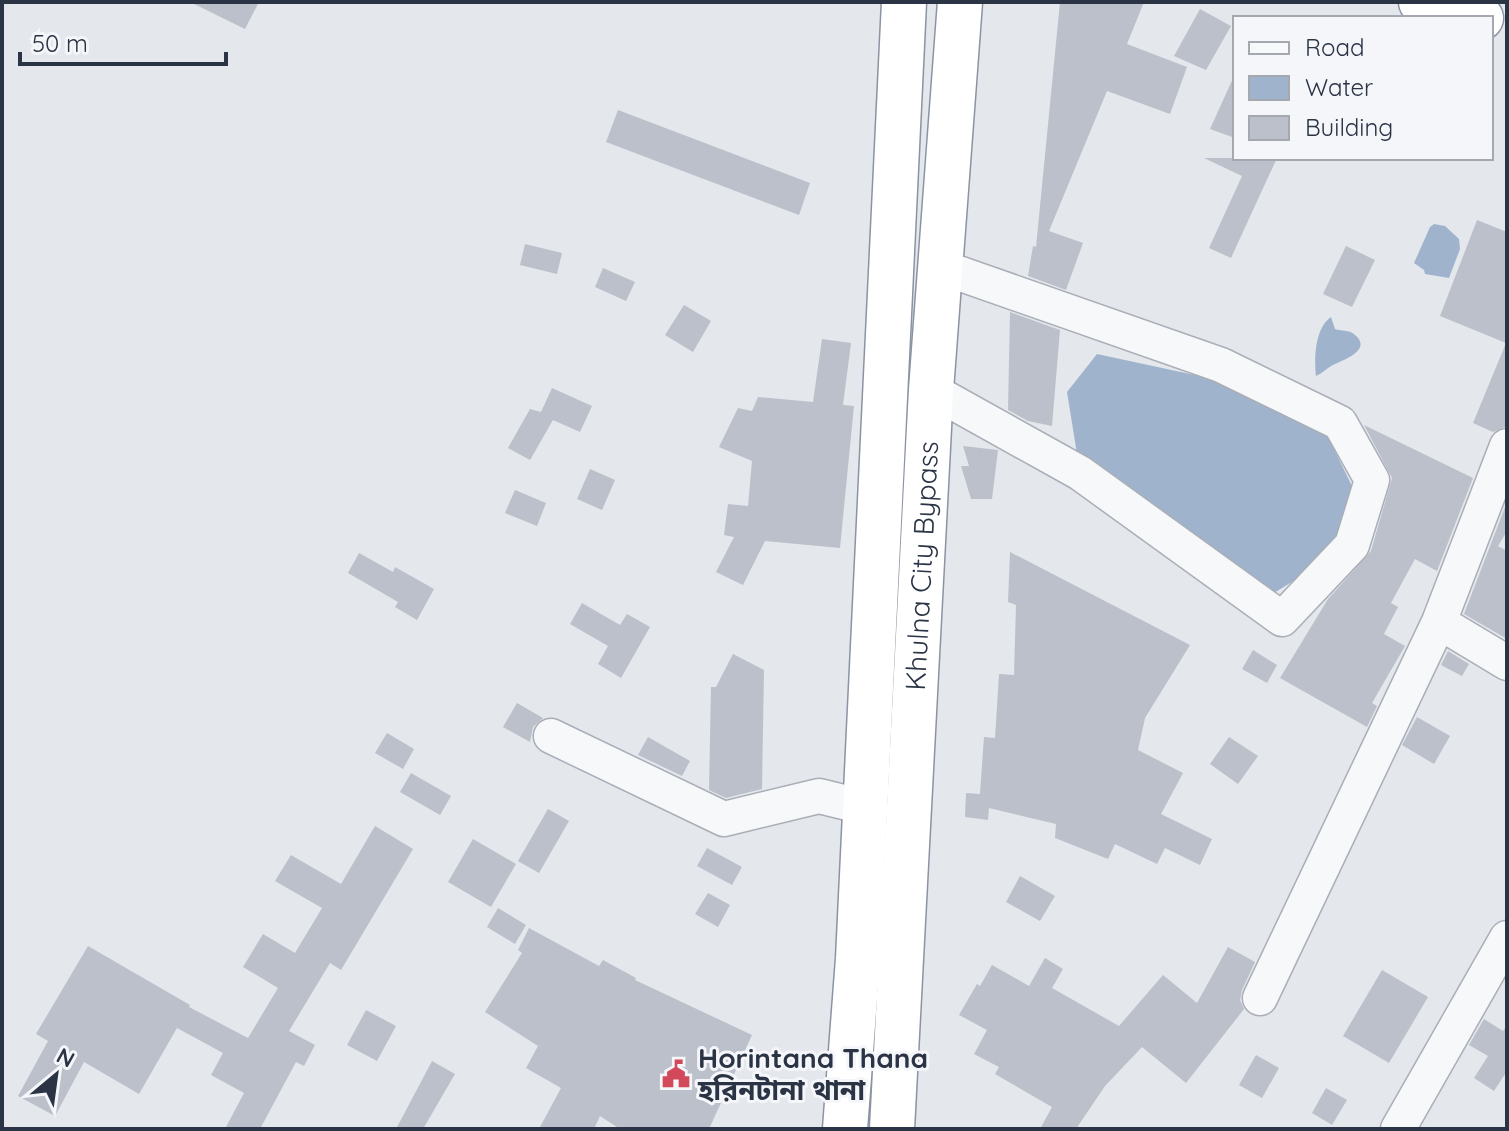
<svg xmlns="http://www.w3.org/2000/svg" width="1509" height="1131" viewBox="0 0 1509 1131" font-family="Quicksand,'Noto Sans Bengali',sans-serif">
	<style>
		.water { fill: #9fb4cc }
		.building { fill: #bbc0ca }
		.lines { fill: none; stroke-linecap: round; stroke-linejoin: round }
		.minor-casing { stroke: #a9aeb7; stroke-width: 37 }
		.highway-casing { stroke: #8b94a3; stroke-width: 47 }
		.minor { stroke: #f7f8fa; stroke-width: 34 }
		.highway { stroke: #fff; stroke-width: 44 }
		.labels { text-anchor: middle; stroke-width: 6; stroke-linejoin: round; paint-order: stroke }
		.street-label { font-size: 28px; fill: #2b3445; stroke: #f4f6f9 }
		.poi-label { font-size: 28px; font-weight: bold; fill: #2b3445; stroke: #f4f6f9; text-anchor: start }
	</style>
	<rect width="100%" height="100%" fill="#e4e7ec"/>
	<!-- water -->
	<path class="water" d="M1434,224l11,2 14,13 1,10 -11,29 -24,-4 -1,-4 -10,-7 16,-36z
		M1331,317l4,12c6,2 14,1 19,5 20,16 -11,26 -21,31 -6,3 -10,8 -17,11 -2,-18 -1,-48 15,-59z
		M1097,354l121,26 110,57 24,49 -5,42 -36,42 -37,23 -197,-139 -10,-62z"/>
	<!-- building -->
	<path class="building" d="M190,2h69l-14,27z
		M1060,2h84l-17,42 60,23 -17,47 -63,-23 -58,140 34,12 -17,47 -38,-14 5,-30 3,1z
		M1200,9l31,17 -25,44 -32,-14z
		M1235,74v64l-25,-9z
		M618,110l192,73 -11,32 -193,-73z
		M1204,158h73l-46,100 -22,-10 33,-72z
		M1477,220l30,12v194l-14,6 -20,-9 33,-80 -66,-27z
		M525,244l37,9 -5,21 -37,-9z
		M1346,246l29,14 -23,47 -29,-13z
		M603,268l32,14 -9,19 -31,-14z
		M684,305l27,16 -18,31 -28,-17z
		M1010,312l50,18 -8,96 -24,-5 -20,-11z
		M822,339l29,4 -8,62 11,1 -14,142 -75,-7 -22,44 -27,-13 18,-35 -10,-2 4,-31 20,2 4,-45 -33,-14 19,-39 14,3 6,-14 55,5z
		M552,388l40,18 -12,26 -27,-12 -23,40 -22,-12 22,-39 11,3z
		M1364,425l109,53 -36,93 -22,-12 -24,44 7,4 -14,27 21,12 -33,57 5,3 -10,21 -87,-49 48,-79 43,-48 21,-73z
		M963,446l35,4 -6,49h-21l-10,-33h8z
		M590,469l25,11 -13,30 -25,-11z
		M515,490l31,13 -9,23 -32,-13z
		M1507,502v29l-9,15 9,5v88l-43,-25z
		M1010,552l180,93 -45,73 -7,32 45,23 -22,41 51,25 -12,26 -35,-17 -8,16 -42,-20 -7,15 -53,-21 1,-14 -67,-16 -1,12 -23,-3 1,-24 14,1 4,-57 11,1 4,-64 15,1 2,-70 -8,-3z
		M359,553l34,19 2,-5 39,22 -17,31 -22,-13 3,-5 -50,-29z
		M582,603l38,22 7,-11 23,13 -29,51 -23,-14 10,-18 -38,-22z
		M1253,650l24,15 -10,18 -25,-14z
		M1448,651l21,13 -7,12 -21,-11z
		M733,654l31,16 -2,119 -36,9 -17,-8 2,-103h5z
		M517,703l26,15 -10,9 -3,15 -27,-15z
		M1417,717l33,19 -16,28 -32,-19z
		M387,733l27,16 -11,20 -28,-16z
		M648,737l42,24 -8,15 -44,-21z
		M1229,737l29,19 -20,28 -28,-20z
		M411,773l40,23 -11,19 -40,-23z
		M548,809l21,12 -30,52 -21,-12z
		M375,826l38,23 -72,121 -11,-7 -41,68 26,14 -11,21 -8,-4 -36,67h-35l19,-36 -33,-18 12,-22 -46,-25 -38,66 -55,-32 -29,54 -37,-20 30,-55 -12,-7 52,-88 102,59 -1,2 59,31 30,-50 -35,-21 20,-33 32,19 27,-45 -47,-27 16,-26 50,29z
		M473,839l43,25 -25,43 -43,-25z
		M707,848l35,19 -10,18 -35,-19z
		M1020,876l35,20 -15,25 -34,-19z
		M708,893l22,12 -12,22 -23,-13z
		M498,908l28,17 -11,19 -28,-17z
		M529,928l70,38 4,-6 33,18 -1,2 117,55 -43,94h-89l-20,-13 -6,13h-55l22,-41 -35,-20 12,-22 -53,-34 37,-59 -4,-3z
		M1228,947l27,15 -13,28 -2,10 4,9 -58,74 -44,-36 -37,39 -29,43h-36l12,-22 -57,-33 4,-7 -25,-13 13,-24 -28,-15 18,-31 3,2 12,-21 37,21 16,-28 18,11 -11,19 67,38 44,-51 34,28z
		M1382,970l46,27 -39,66 -46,-27z
		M366,1010l30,16 -19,35 -30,-16z
		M1484,1019l19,12 4,-6v46l-13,20 -20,-13 14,-22 -19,-11z
		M1256,1055l23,13 -17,30 -23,-13z
		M432,1061l23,13 -32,55h-27z
		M1326,1088l21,12 -15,25 -20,-12z"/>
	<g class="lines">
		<defs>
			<path id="minor" d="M931,390l149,83 202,146 70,-74 20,-65 -32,-57 -119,-58 -280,-98
				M1507,446l-68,176 68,41
				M551,736l173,83 95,-23 45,11
				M1260,998l179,-376
				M1398,1129l109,-191"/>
			<g id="highway">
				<path d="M1421,2l60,16"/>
				<path d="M845,1129l13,-170 46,-957"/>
				<path id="s1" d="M892,1129l39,-739 29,-388"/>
			</g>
		</defs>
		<!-- minor casing -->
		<use href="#minor" class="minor-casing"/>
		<!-- highway casing -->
		<use href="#highway" class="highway-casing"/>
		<!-- minor -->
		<use href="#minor" class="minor"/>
		<!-- highway -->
		<use href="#highway" class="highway"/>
	</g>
	<!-- icons -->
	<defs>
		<symbol id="civic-bare" viewBox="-9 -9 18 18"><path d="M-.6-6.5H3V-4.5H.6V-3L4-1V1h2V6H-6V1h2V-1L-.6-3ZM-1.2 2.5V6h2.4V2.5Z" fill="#d1495b" stroke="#f4f6f9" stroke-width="2.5" paint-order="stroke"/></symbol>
	</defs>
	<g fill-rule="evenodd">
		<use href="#civic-bare" x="656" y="1054" width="40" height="40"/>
	</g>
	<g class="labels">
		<!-- street labels -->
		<g class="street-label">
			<text dy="10" stroke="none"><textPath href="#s1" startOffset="564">Khulna City Bypass</textPath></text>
		</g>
		<!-- poi labels -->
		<g class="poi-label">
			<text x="698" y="1068">Horintana Thana<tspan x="698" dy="32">হরিনটানা থানা</tspan></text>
		</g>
	</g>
	<!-- border -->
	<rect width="1509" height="1131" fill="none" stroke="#2b3445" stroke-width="8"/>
	<!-- legend -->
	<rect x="1233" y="16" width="260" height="144" fill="#f4f6f9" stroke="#a4a8b1" stroke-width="2"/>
	<rect x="1249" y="42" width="40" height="12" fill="#f7f8fa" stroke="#a4a8b1" stroke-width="2"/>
	<text x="1305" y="56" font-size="24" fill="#2b3445">Road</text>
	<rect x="1249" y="76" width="40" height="24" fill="#9fb4cc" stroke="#a4a8b1" stroke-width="2"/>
	<text x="1305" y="96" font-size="24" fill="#2b3445">Water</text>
	<rect x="1249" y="116" width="40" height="24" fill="#bbc0ca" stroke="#a4a8b1" stroke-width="2"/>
	<text x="1305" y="136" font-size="24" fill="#2b3445">Building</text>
	<!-- north arrow -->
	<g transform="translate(56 1075) rotate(29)" stroke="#f4f6f9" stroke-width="6" paint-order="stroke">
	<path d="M0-6L14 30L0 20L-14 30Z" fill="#2b3445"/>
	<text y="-12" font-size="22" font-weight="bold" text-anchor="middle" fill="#2b3445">N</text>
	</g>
	<!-- scale -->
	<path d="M20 52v12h206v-12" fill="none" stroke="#2b3445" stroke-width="4"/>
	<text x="32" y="52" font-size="24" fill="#2b3445" stroke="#f4f6f9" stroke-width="6" paint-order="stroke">50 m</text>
</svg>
